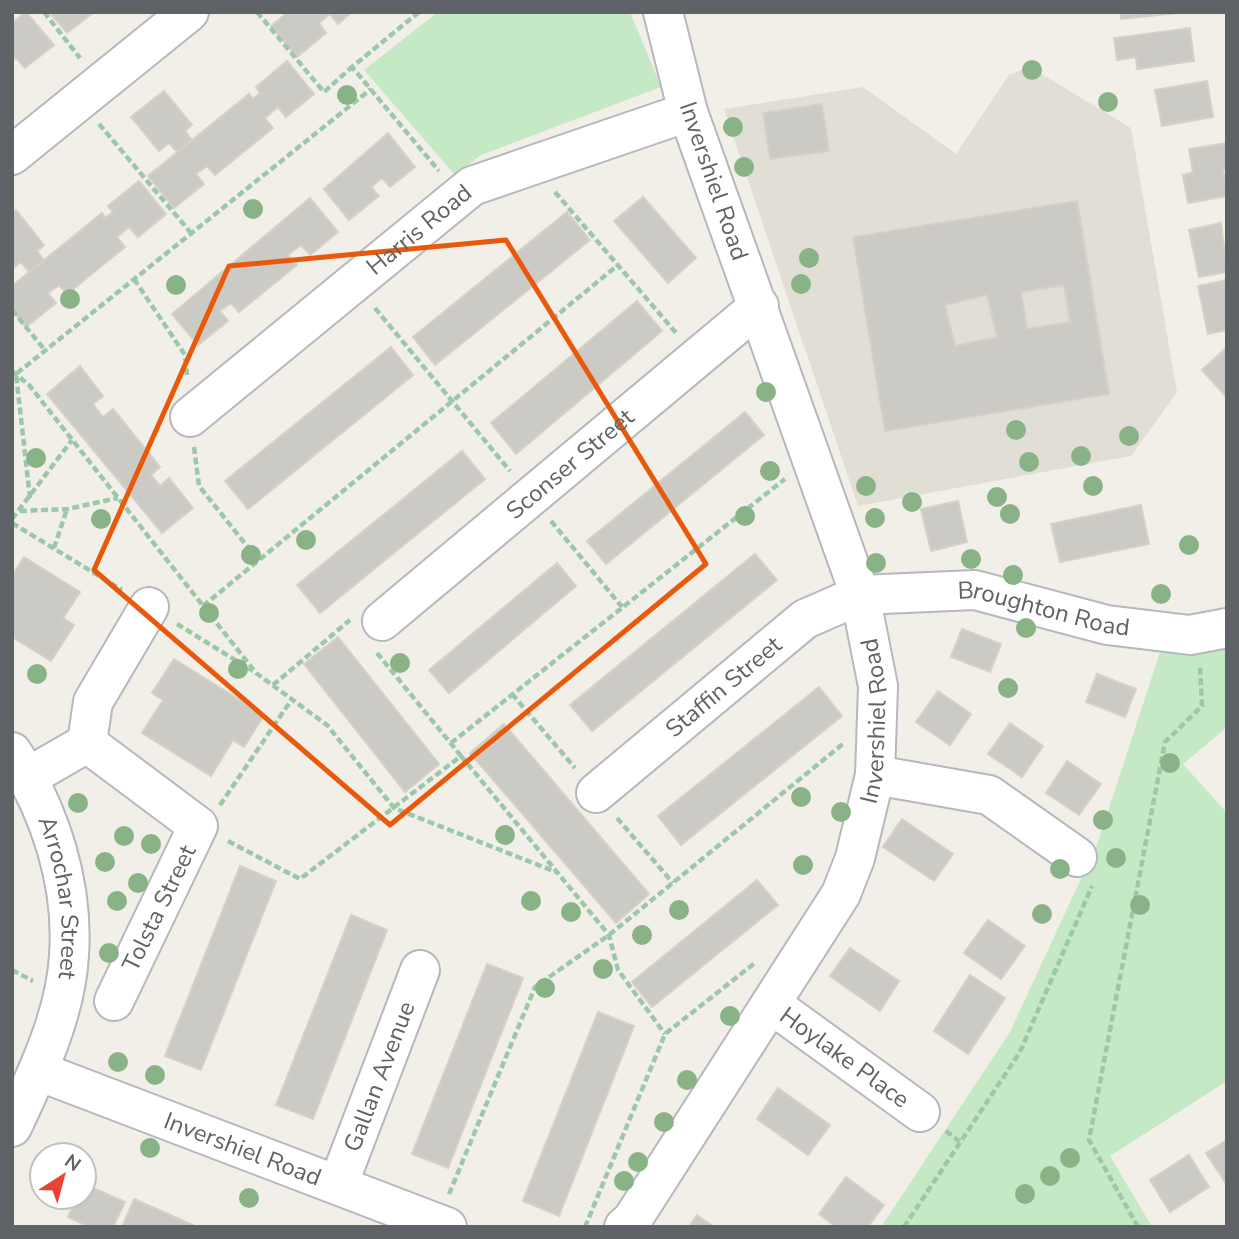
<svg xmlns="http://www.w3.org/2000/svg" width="1239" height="1239" viewBox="0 0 1239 1239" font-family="'Nunito Sans',sans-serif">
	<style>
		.education { fill: #e1ded6 }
		.green { fill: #c5e8c5 }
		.building { fill: #cccac5; stroke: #d6d1c6; stroke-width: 2; fill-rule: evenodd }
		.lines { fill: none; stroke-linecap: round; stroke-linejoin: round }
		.minor-casing { stroke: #b5b8bc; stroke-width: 42 }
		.path { stroke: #9cc7a9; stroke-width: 4.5; stroke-dasharray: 7 3.5; stroke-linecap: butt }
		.minor { stroke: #fff; stroke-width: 38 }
		.tree { fill: #89b387 }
		.marked { fill: none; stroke: #e8590c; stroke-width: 5; stroke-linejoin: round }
		.labels { text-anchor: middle; stroke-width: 7; stroke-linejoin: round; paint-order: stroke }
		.street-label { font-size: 24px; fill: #5f6368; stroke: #fff }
	</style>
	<rect width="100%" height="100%" fill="#f1efe8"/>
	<!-- education -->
	<path class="education" d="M1030,67l101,61 46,264 -46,64 -273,50 -134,-397 139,-22 93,67 53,-79z"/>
	<!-- green -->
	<path class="green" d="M438,12h192l31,75 -180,68 -26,20 -91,-105z
		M1227,636v91l-44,37 44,49v268l-117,75 42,71h-271l129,-195 88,-190 64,-196z"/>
	<!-- building -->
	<path class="building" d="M26,12l28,33 -29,23 -9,-10 -4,3v-38z
		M49,12h45l-27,21z
		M288,12h64l-14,12 -8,-10 -11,9 7,10 -29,24 -26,-31z
		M1121,12h67l-67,7z
		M1190,28l4,33 -57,8 -1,-12 -19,3 -3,-22z
		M287,61l27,33 -28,23 -8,-10 -13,11 8,10 -58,47 -8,-9 -11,8 8,10 -30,24 -26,-32 101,-82 4,5 7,-6 -4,-6z
		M1207,81l6,36 -51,9 -7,-36z
		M164,91l28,34 -7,6 7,9 -15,12 -8,-9 -10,8 -28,-34z
		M822,104l7,47 -59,8 -7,-46z
		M388,133l27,34 -25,20 -8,-9 -11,9 8,9 -30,24 -25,-31z
		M1227,143v26l-4,1 4,26 -39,7 -5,-28 10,-3 -4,-23z
		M139,181l27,33 -28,23 -9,-10 -12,10 8,10 -58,47 -8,-9 -11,8 8,10 -30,24 -14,-17v-24l90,-73 3,5 8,-6 -5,-6z
		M643,197l53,61 -28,25 -54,-62z
		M310,198l28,34 -28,23 -9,-10 -13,10 9,10 -58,47 -8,-9 -11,8 8,10 -30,24 -26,-31z
		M1077,201l32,193 -224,37 -32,-194zM1064,285l6,37 -43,7 -6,-37zM987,295l10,42 -42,9 -10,-41z
		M16,210l28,35 -7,6 7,9 -15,12 -8,-10 -9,7v-56z
		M567,212l23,28 -155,125 -22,-28z
		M1221,223l6,49 -28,5 -10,-47z
		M1227,280v50l-19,4 -10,-48z
		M637,301l25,30 -146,123 -25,-31z
		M391,347l22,28 -165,134 -23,-28z
		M1227,347v51l-25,-28z
		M80,366l23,30 -10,8 10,13 10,-8 47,58 -9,8 9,11 9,-8 24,30 -31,25 -115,-139z
		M745,412l19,23 -158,129 -19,-23z
		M462,451l23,28 -165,134 -23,-28z
		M958,501l9,41 -36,9 -10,-42z
		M1141,505l8,39 -89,18 -9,-38z
		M755,554l22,26 -185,151 -22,-26z
		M24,557l56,35 -17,26 11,7 -23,36 -39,-24v-61z
		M557,563l19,23 -127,107 -20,-23z
		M962,629l39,15 -11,28 -39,-15z
		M338,637l101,127 -34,28 -101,-128z
		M174,659l90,56 -20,32 -11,-7 -22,36 -69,-43 21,-33 -11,-7z
		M1097,674l39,15 -11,28 -39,-15z
		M819,687l23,29 -161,129 -23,-29z
		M938,691l33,23 -21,31 -34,-23z
		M1010,723l33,23 -21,31 -34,-23z
		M504,724l145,170 -33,29 -146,-170z
		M1067,761l34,23 -22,31 -33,-22z
		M902,819l51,35 -19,27 -51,-34z
		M240,866l36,15 -75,189 -36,-14z
		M757,880l21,25 -126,102 -20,-25z
		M351,915l36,15 -74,189 -37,-14z
		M988,920l37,26 -24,33 -37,-26z
		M850,948l49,33 -19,30 -50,-35z
		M487,964l36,14 -75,190 -36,-14z
		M970,975l35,23 -37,56 -34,-23z
		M598,1012l36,14 -75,190 -36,-15z
		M778,1088l52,37 -22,30 -51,-36z
		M1227,1140v45l-21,-32z
		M1189,1155l20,32 -39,25 -20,-32z
		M846,1177l38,28 -16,22h-32l-17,-13z
		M84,1184l41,18 -12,25h-24l-21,-10 9,-20h7z
		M134,1199l59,26 -1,2h-70z
		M697,1215l17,12h-25z"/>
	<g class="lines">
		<defs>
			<g id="minor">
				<path d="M12,155l177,-143"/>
				<path id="s1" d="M190,417l282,-231 216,-74"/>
				<path id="s2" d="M382,621l377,-315"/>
				<path d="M87,743l111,83 -84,175"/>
				<path id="s3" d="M12,752c38,59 62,132 57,203 -3,59 -32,119 -57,172"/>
				<path d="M875,775l114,20 88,62"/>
				<path d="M28,777l59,-34 6,-41 56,-95"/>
				<path id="s4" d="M596,793l209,-174 55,-24 115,-5 132,35 83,10 37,-7"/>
				<path id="s5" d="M771,1004l149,108"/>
				<path id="s6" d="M38,1071l409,156"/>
				<path id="s7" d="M338,1185l82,-215"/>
				<path id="s8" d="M624,1227l8,-7 209,-326 14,-36 20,-83 3,-89 -18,-91 -172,-483 -25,-100"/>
			</g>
		</defs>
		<!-- minor casing -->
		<use href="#minor" class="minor-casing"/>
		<!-- path -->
		<path class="path" d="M44,12l36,46
			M257,12l67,80 28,-25
			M419,12l-67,55 87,104
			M99,124l92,109
			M555,192l122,142
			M134,279l51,76 2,20
			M375,308l135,163
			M12,310l32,39
			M12,371l17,14 227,288 71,52 67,83 162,64
			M194,447l5,39 60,75
			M30,498l-14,-124 355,-285
			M20,511l48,-2 50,-11
			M12,519l60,-79
			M551,521l71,86
			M12,523l110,67
			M54,548l13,-39
			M203,606l415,-341
			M177,624l76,47
			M377,653l84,103
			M273,685l77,-65
			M512,694l63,74
			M451,743l334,-264
			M220,805l72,-106
			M617,818l56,65
			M228,841l72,38 161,-123 148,179 9,35 47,64
			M12,970l21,11
			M946,1131l14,11
			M449,1194l86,-207 74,-52 235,-192
			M585,1227l80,-193 91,-72
			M904,1227l116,-175 72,-166
			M1138,1227l-49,-87 76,-398 37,-36 -2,-40"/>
		<!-- minor -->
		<use href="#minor" class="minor"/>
	</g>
	<!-- trees -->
	<g class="tree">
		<circle cx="1032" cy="70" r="10"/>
		<circle cx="347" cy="95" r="10"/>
		<circle cx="1108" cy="102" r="10"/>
		<circle cx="733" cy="127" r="10"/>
		<circle cx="744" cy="167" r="10"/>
		<circle cx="253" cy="209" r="10"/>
		<circle cx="809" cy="258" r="10"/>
		<circle cx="801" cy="284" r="10"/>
		<circle cx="176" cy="285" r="10"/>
		<circle cx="70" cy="299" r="10"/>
		<circle cx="766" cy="392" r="10"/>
		<circle cx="1016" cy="430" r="10"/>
		<circle cx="1129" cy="436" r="10"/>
		<circle cx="1081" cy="456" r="10"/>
		<circle cx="36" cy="458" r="10"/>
		<circle cx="1029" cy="462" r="10"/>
		<circle cx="770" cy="471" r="10"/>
		<circle cx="866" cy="486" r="10"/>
		<circle cx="1093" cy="486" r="10"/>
		<circle cx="997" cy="497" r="10"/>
		<circle cx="912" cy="502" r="10"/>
		<circle cx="1010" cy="514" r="10"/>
		<circle cx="745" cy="516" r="10"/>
		<circle cx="875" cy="518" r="10"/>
		<circle cx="101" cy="519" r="10"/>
		<circle cx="306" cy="540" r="10"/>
		<circle cx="1189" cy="545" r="10"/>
		<circle cx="251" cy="555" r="10"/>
		<circle cx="971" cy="559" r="10"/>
		<circle cx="876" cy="563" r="10"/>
		<circle cx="1013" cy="575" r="10"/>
		<circle cx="1161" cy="594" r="10"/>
		<circle cx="209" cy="613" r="10"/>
		<circle cx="1026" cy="628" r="10"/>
		<circle cx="400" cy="663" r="10"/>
		<circle cx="238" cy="669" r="10"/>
		<circle cx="37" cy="674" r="10"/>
		<circle cx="1008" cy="688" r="10"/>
		<circle cx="1170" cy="763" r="10"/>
		<circle cx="801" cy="797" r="10"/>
		<circle cx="78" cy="803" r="10"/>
		<circle cx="841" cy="812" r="10"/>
		<circle cx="1103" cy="820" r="10"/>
		<circle cx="505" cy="835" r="10"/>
		<circle cx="124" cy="836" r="10"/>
		<circle cx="151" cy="844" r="10"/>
		<circle cx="1116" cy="858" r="10"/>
		<circle cx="105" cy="862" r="10"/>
		<circle cx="803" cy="865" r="10"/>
		<circle cx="1060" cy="869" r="10"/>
		<circle cx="138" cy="883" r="10"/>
		<circle cx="117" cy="901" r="10"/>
		<circle cx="531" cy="901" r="10"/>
		<circle cx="1140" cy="905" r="10"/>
		<circle cx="679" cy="910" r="10"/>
		<circle cx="571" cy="912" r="10"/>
		<circle cx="1042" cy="914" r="10"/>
		<circle cx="642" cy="935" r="10"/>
		<circle cx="109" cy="953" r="10"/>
		<circle cx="603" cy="969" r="10"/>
		<circle cx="545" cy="988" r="10"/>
		<circle cx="730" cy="1016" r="10"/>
		<circle cx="118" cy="1062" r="10"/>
		<circle cx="155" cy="1075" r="10"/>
		<circle cx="687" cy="1080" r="10"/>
		<circle cx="664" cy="1122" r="10"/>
		<circle cx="150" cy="1148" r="10"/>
		<circle cx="1070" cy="1158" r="10"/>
		<circle cx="638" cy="1162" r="10"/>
		<circle cx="1050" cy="1176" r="10"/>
		<circle cx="624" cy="1181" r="10"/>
		<circle cx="1025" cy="1194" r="10"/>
		<circle cx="249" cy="1198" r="10"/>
	</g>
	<!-- marked area -->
	<path class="marked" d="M506,240l200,324 -316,261 -296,-255 135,-304z"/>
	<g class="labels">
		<!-- street labels -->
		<g class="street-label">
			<text transform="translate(714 181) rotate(71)" y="8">Invershiel Road</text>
			<text dy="8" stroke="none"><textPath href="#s1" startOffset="296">Harris Road</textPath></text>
			<text dy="8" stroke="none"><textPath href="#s2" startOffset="245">Sconser Street</textPath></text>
			<text dy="8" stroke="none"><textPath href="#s4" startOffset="518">Broughton Road</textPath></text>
			<text dy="8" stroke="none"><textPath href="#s4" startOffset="166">Staffin Street</textPath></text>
			<text dy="8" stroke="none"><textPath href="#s8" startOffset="576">Invershiel Road</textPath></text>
			<text dy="8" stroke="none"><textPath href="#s3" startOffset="156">Arrochar Street</textPath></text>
			<text transform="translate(159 908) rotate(-64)" y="8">Tolsta Street</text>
			<text dy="8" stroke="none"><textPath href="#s5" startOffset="91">Hoylake Place</textPath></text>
			<text dy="8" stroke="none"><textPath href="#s7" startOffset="116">Gallan Avenue</textPath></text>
			<text dy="8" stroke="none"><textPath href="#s6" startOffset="219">Invershiel Road</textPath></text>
		</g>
	</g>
	<!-- border -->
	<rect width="1239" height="1239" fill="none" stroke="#5f6368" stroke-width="28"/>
	<!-- north arrow -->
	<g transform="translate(63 1176) rotate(36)"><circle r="33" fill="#ffffff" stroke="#bfc1c3" stroke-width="2"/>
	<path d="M0-5L12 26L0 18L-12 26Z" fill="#ea4335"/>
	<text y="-10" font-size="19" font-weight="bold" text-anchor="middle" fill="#5f6368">N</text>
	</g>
</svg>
